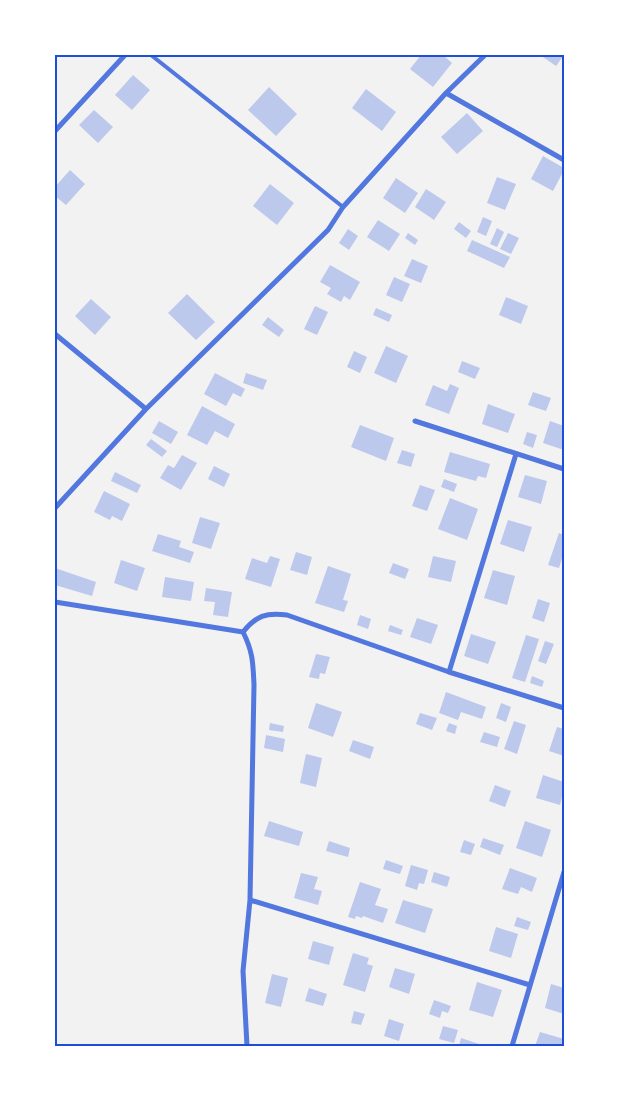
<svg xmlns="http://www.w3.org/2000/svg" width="619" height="1101" viewBox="0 0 619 1101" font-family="'Roboto Condensed',sans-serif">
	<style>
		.building { fill: #bdc9ec }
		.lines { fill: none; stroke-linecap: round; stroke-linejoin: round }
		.service { stroke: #5277de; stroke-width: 4 }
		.minor { stroke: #5277de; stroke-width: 5 }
		.neatline { fill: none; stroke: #1d4ed8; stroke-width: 2 }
	</style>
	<rect width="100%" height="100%" fill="#f2f2f2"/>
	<!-- building -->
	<path class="building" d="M421,55h22l9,8 -19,24 -23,-18z
		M540,55h24l-8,11z
		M133,75l17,15 -18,20 -17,-15z
		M269,87l28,27 -21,22 -28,-26z
		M366,89l30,23 -14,19 -30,-23z
		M94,110l19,17 -15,16 -19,-18z
		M467,113l16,18 -26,23 -16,-17z
		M543,156l21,12v2l-11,21 -22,-12z
		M70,170l15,14 -19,21 -11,-9v-9z
		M497,177l19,7 -11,26 -18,-7z
		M396,178l22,15 -13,20 -22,-15z
		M270,184l24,19 -17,22 -24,-19z
		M426,189l20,13 -12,18 -19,-13z
		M483,217l9,4 -6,15 -9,-4z
		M378,220l22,14 -11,17 -22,-14z
		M459,222l12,9 -5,7 -12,-9z
		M497,228l7,4 -7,15 -7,-3z
		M348,229l10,7 -9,14 -10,-7z
		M408,233l10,7 -3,5 -10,-7z
		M508,233l11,5 -8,16 -11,-5z
		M472,240l38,17 -6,11 -37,-17z
		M412,259l16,7 -7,17 -17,-7z
		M330,265l30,17 -10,18 -6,-4 -3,6 -14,-8 4,-6 -11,-6z
		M394,277l16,7 -8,18 -16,-7z
		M187,294l28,28 -19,18 -28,-27z
		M506,297l22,9 -7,18 -22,-9z
		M91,299l20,18 -16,18 -20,-19z
		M315,306l13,6 -11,23 -13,-6z
		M376,308l16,7 -3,7 -16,-7z
		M268,317l16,13 -5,7 -17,-12z
		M386,346l22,10 -12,27 -22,-10z
		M354,351l13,6 -7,16 -13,-6z
		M462,361l18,7 -5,11 -17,-7z
		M215,373l30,16 -4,8 -8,-4 -7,13 -22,-12z
		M246,373l21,7 -4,10 -20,-7z
		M450,384l9,4 -10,26 -24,-9 8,-20 14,6z
		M533,392l18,6 -5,13 -18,-6z
		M488,404l27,10 -7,19 -26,-9z
		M202,406l33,18 -7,14 -13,-7 -8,14 -20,-10z
		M159,421l19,11 -7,12 -19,-11z
		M550,421l14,5v24l-21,-7z
		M360,425l34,13 -8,23 -35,-14z
		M527,432l10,3 -4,13 -10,-4z
		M151,439l16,12 -5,6 -16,-12z
		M402,450l13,4 -4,13 -14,-4z
		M450,452l40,12 -4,14 -8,-2 -2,5 -32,-9z
		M182,455l15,8 -16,27 -21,-12 8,-13 6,3z
		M214,466l16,8 -6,13 -16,-8z
		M115,472l26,13 -4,8 -26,-12z
		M525,475l22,6 -6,23 -23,-7z
		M444,479l13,5 -3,8 -13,-5z
		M420,485l15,5 -8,21 -15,-5z
		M104,491l26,13 -8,17 -10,-5 -2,4 -16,-8z
		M450,498l28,11 -11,31 -29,-11z
		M200,517l20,6 -9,26 -19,-6z
		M508,520l24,7 -8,25 -24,-8z
		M559,533l5,2v17l-5,16 -11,-3z
		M158,534l23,7 -2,6 15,5 -4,11 -38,-12z
		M296,552l16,5 -5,18 -17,-5z
		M270,556l10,3 -9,28 -26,-8 7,-21 15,5z
		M433,556l23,5 -5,21 -23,-5z
		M121,560l24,8 -8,23 -23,-8z
		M393,563l16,6 -4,10 -16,-6z
		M328,566l23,8 -8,26 5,1 -4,11 -29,-9z
		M55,568l41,14 -4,14 -37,-11z
		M493,570l22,6 -8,29 -23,-7z
		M165,577l29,5 -3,19 -29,-4z
		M206,588l26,4 -4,25 -15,-2 2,-13 -11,-1z
		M538,599l12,4 -6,19 -12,-4z
		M360,615l11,4 -3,10 -11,-4z
		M417,618l21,7 -7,19 -21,-7z
		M390,625l13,5 -2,5 -13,-4z
		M471,634l25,8 -8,22 -24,-8z
		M526,635l13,4 -14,43 -13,-4z
		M545,641l9,3 -8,20 -8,-3z
		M316,654l14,3 -5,17 -5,-1 -1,6 -10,-2z
		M532,676l12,5 -2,6 -12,-4z
		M446,692l40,15 -4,12 -21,-7 -3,8 -19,-7z
		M316,703l26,9 -9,25 -25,-9z
		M501,703l10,4 -5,15 -10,-4z
		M420,713l17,5 -5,12 -16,-6z
		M514,721l12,4 -9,29 -13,-5z
		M270,723l14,3 -1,6 -14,-2z
		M449,723l8,3 -2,8 -9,-3z
		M557,727l7,2v27l-15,-5z
		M484,732l16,5 -3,10 -17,-5z
		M266,735l19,4 -2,13 -19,-4z
		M353,740l21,7 -4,12 -21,-8z
		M306,754l16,4 -6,29 -16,-4z
		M543,775l21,7v7l-4,16 -24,-7z
		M495,785l16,6 -6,16 -16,-6z
		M269,821l34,11 -4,14 -35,-10z
		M525,821l26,9 -9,27 -26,-9z
		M483,838l21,7 -4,10 -20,-8z
		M464,840l11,4 -4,11 -11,-3z
		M329,841l21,7 -2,9 -22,-6z
		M386,860l17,6 -3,8 -17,-5z
		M411,865l17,5 -4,14 -5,-1 -2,7 -12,-4z
		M510,868l27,10 -5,14 -11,-5 -3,7 -16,-5z
		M434,872l16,5 -3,10 -16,-5z
		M301,873l17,4 -4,12 8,2 -4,14 -24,-7z
		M360,882l21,7 -6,16 13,4 -5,14 -20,-7 -1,2 -6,-2 -1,3 -7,-2z
		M403,900l30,9 -8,24 -30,-10z
		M517,917l14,5 -3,8 -14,-4z
		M496,927l22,7 -7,24 -22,-7z
		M313,941l21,6 -5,18 -21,-6z
		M353,953l16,5 -2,6 6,2 -8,26 -22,-7z
		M395,968l20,6 -6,20 -20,-7z
		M272,974l16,4 -7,29 -16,-4z
		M477,982l25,8 -9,27 -24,-7z
		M551,984l13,4v26l-19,-6z
		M309,988l18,6 -4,12 -18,-5z
		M434,1000l17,6 -3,7 -6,-2 -2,7 -11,-4z
		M354,1011l11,3 -4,11 -10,-2z
		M389,1019l15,5 -5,17 -15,-5z
		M443,1026l15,4 -4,13 -15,-4z
		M540,1032l24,7v7h-29z
		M461,1038l24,8h-26z"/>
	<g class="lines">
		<!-- service -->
		<path class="service" d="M151,55l192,152"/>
		<!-- minor -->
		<path class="minor" d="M446,93l118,67
			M55,131l70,-76
			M55,334l91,75
			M415,421l149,48
			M55,508l91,-99 182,-179 15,-23 103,-114 39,-38
			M55,602l188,30
			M243,632c10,20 10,31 11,53l-4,215 -7,71 4,75
			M243,632c13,-16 23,-20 44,-17l162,57 115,36
			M449,672l67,-218
			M250,900l280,85
			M512,1046l52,-174"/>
	</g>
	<!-- border -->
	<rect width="619" height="1101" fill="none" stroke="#ffffff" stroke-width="112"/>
	<rect x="56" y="56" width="507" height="989" class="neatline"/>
</svg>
